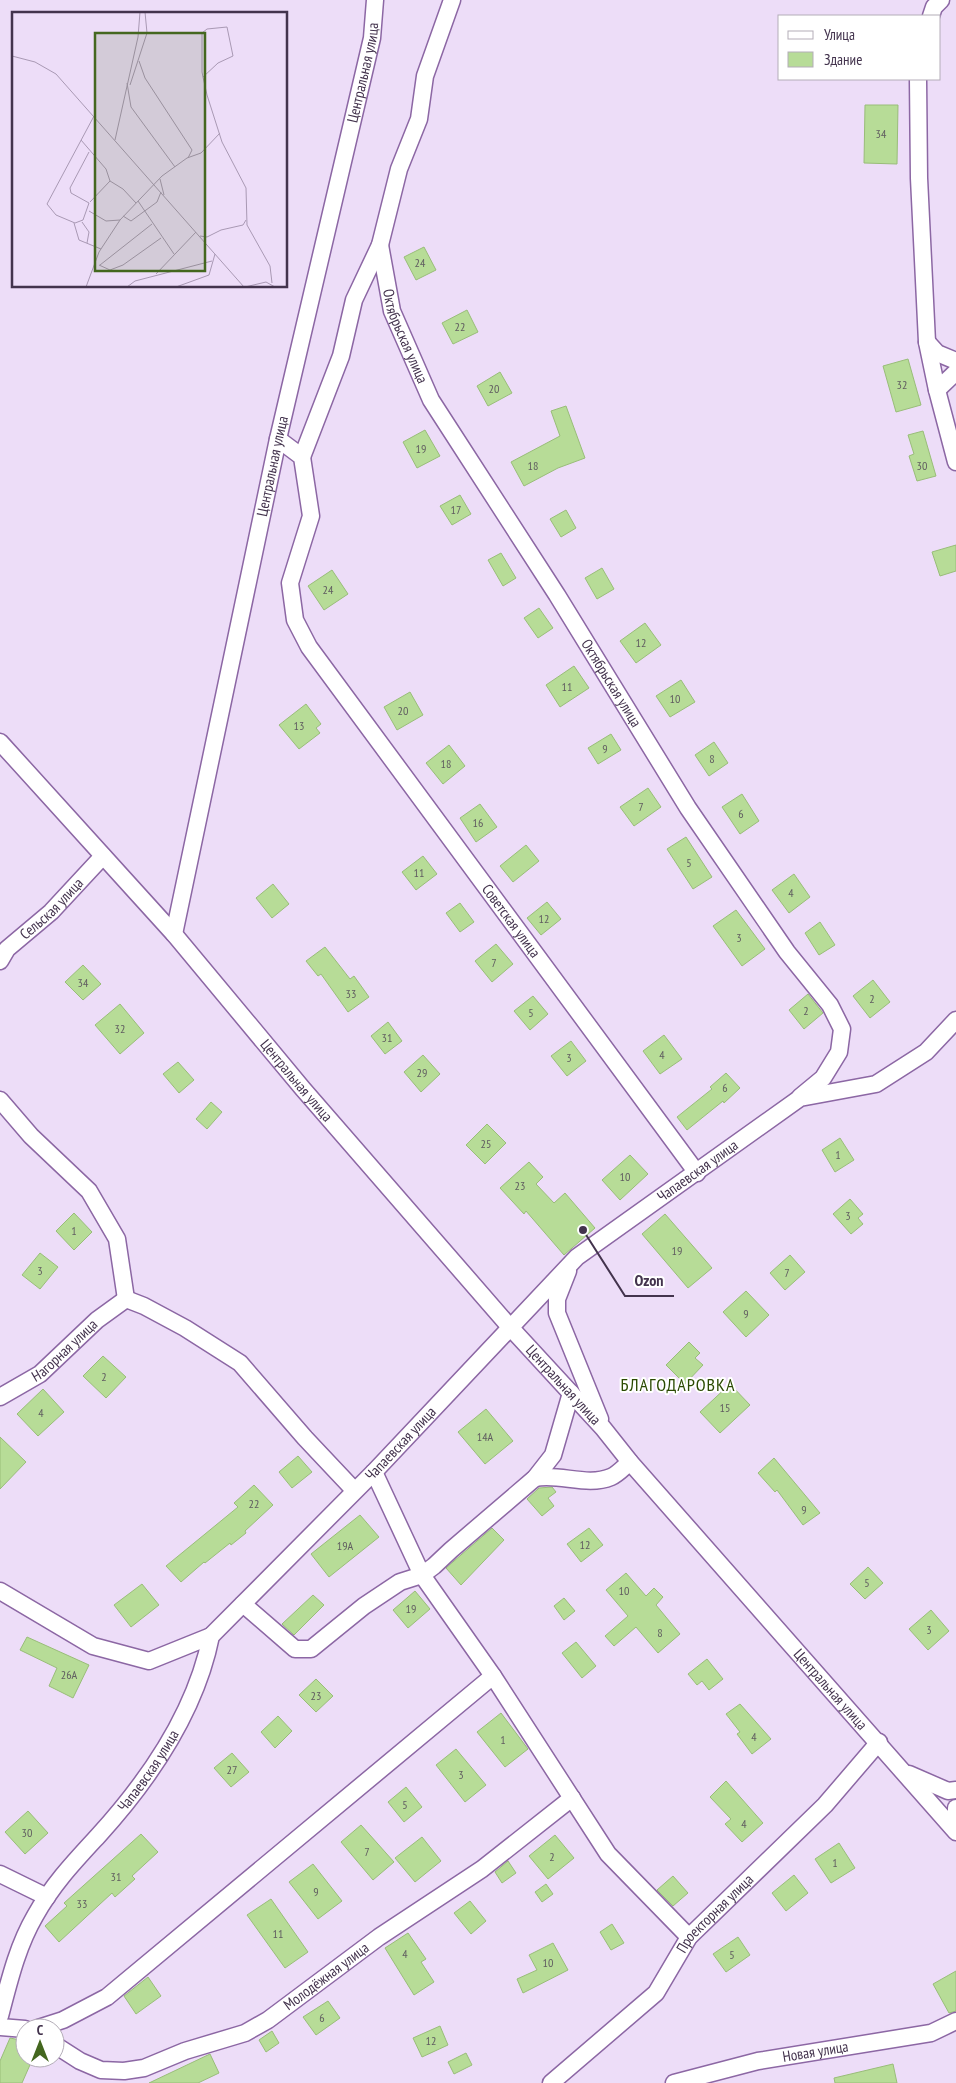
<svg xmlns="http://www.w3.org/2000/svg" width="956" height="2083" viewBox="0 0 956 2083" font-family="'PT Sans Narrow',sans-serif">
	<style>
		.building { fill: #b7dc97; stroke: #99bd79 }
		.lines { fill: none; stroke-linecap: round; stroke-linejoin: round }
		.minor-casing { stroke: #8c67a4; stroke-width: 19 }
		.minor { stroke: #fff; stroke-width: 16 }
		.labels { text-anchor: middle; stroke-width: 4; stroke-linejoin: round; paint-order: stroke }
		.number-label { font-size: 12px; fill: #605d60 }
		.street-label { font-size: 15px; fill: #43334d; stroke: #fff }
		.quarter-label { font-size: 18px; letter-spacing: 1px; fill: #2b4a02; stroke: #fff }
		.inset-road { fill: none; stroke: #a999b4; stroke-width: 1 }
		.view { fill: #44671f; fill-opacity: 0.15; stroke: #44671f; stroke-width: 2.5 }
		.inset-edge { fill: none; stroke: #43334d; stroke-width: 2.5 }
		.leader { fill: none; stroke: #43334d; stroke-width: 2 }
		.callout-dot { fill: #43334d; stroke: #fff; stroke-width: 2 }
		.callout-label { font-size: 16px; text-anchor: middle; font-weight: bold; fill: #43334d; stroke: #fff; stroke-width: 4; stroke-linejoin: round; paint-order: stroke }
	</style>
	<rect width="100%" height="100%" fill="#edddf8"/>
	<!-- building -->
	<path class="building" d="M865,105h33l-1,59 -33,-1z
		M424,247l12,23 -20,10 -12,-23z
		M467,310l11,22 -25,12 -11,-21z
		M908,359l13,46 -25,7 -13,-46z
		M500,372l12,21 -24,13 -11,-20z
		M566,406l19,52 -27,10 -34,18 -13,-24 49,-26 -9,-25z
		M425,430l15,26 -23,12 -14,-26z
		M923,431l13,45 -19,5 -8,-25 5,-2 -6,-19z
		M460,495l11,19 -19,11 -12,-19z
		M566,510l10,18 -15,9 -11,-18z
		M956,545v26l-16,5 -8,-24z
		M501,553l15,25 -13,8 -15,-26z
		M602,568l12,21 -17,10 -12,-21z
		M332,570l16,24 -24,16 -16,-24z
		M539,608l14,20 -15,10 -14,-20z
		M645,623l16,22 -25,18 -16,-22z
		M574,666l15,22 -29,19 -14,-22z
		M681,680l14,22 -25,15 -14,-21z
		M410,692l13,23 -26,15 -13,-23z
		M306,704l15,20 -5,4 4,5 -21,16 -20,-24z
		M611,734l10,16 -23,14 -10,-16z
		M714,742l14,21 -19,13 -14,-21z
		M449,745l16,21 -22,18 -17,-21z
		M648,788l13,19 -27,19 -14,-19z
		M742,794l17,27 -19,13 -18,-27z
		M480,804l17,23 -21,15 -16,-24z
		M686,837l26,40 -19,12 -26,-40z
		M526,845l13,16 -26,21 -13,-16z
		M423,856l14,18 -21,16 -14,-18z
		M794,874l16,23 -21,16 -17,-23z
		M273,884l16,20 -17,14 -16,-20z
		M547,902l14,17 -20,16 -14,-17z
		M460,903l14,19 -14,10 -14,-19z
		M736,910l29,39 -23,17 -29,-40z
		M820,922l15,23 -16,10 -14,-22z
		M496,944l17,20 -21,18 -17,-21z
		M325,947l25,32 4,-3 15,21 -21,15 -27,-38 -3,2 -12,-15z
		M83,965l18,19 -18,16 -18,-18z
		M873,980l17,22 -20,16 -17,-22z
		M808,994l15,19 -19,16 -15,-19z
		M533,996l15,18 -18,16 -16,-19z
		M120,1004l24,29 -24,21 -25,-29z
		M388,1022l14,19 -17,13 -14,-18z
		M664,1035l18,24 -22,15 -17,-23z
		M571,1041l15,20 -19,15 -16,-20z
		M423,1055l17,19 -19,18 -17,-20z
		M178,1062l16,18 -15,13 -16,-19z
		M726,1073l14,15 -16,15 -1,-2 -36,29 -10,-13 35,-28 -2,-2z
		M211,1102l11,10 -15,17 -11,-10z
		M487,1124l19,19 -21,21 -19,-19z
		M840,1138l14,22 -19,12 -13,-22z
		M630,1155l18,19 -28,26 -18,-20z
		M529,1162l14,15 -7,7 18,19 11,-10 30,35 -31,27 -38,-44 -2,3 -24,-26z
		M850,1199l13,15 -5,4 5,6 -12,10 -18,-20z
		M74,1213l18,19 -18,18 -18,-19z
		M665,1214l47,54 -24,20 -46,-54z
		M40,1253l18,14 -18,22 -18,-14z
		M790,1255l15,17 -20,18 -15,-17z
		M746,1291l23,24 -23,22 -23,-25z
		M689,1342l11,11 -5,5 8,7 -18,19 -19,-19z
		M103,1356l23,21 -20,21 -23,-22z
		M730,1384l20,21 -30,28 -20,-21z
		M43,1389l21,23 -26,24 -21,-22z
		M486,1409l27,32 -28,23 -27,-32z
		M0,1437l26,25 -26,27z
		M298,1456l14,16 -20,16 -13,-16z
		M774,1458l46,55 -17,12 -26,-35 -2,2 -17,-19z
		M254,1485l19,20 -28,26 1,2 -15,12 -1,-2 -25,20 -1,-1 -23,20 -15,-16 72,-59 -4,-4z
		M552,1487l4,5 -8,6 6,8 -12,10 -15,-17 12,-11z
		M360,1515l19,22 -50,40 -18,-23z
		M492,1528l12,12 -43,45 -15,-17z
		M589,1528l14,17 -22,17 -14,-18z
		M868,1567l15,16 -18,16 -15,-15z
		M626,1573l20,23 8,-8 9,9 -7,8 24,29 -22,19 -22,-26 -22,19 -9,-10 23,-20 -22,-26z
		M142,1584l17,21 -28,22 -17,-22z
		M415,1591l15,18 -22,19 -15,-18z
		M313,1595l11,10 -30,30 -12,-11z
		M564,1598l11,13 -11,9 -10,-14z
		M931,1610l18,21 -21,19 -19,-21z
		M27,1637l62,28 -16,33 -24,-12 8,-18 -37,-18z
		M576,1642l20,24 -14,12 -20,-25z
		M707,1659l16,20 -14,11 -7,-9 -5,4 -9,-11z
		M316,1679l17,17 -17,16 -17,-17z
		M740,1704l31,35 -19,15 -15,-20 3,-2 -14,-18z
		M501,1713l27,36 -23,18 -28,-35z
		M278,1716l14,15 -17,17 -14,-16z
		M456,1749l30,36 -21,17 -29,-37z
		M232,1753l17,19 -18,15 -17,-19z
		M726,1781l37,42 -21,19 -17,-18 6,-5 -21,-22z
		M406,1787l16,20 -18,15 -16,-20z
		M28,1811l20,22 -23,21 -20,-22z
		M361,1825l33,37 -21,18 -32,-38z
		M141,1834l17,18 -26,24 3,3 -20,18 -3,-4 -53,49 -14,-16 22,-20 -3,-3z
		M555,1835l19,23 -26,21 -19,-23z
		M422,1837l19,24 -26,21 -20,-24z
		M839,1843l16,25 -24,15 -16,-24z
		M508,1861l8,12 -14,10 -7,-11z
		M313,1864l29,37 -24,18 -29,-37z
		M794,1875l14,18 -22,18 -14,-18z
		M673,1876l15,17 -15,13 -16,-16z
		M546,1884l7,10 -11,8 -7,-10z
		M271,1899l37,53 -23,16 -38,-53z
		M470,1901l16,20 -15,13 -17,-21z
		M612,1924l12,19 -13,7 -11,-18z
		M408,1933l18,26 -5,3 13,20 -20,13 -29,-47z
		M738,1937l12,18 -24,17 -13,-18z
		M553,1943l15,27 -45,23 -6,-14 20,-9 -8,-15z
		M956,1971v40l-7,2 -16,-29z
		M148,1977l13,19 -25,18 -12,-18z
		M328,2001l12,17 -24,17 -13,-18z
		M440,2026l8,19 -26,12 -9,-19z
		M272,2031l7,12 -13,9 -7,-12z
		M10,2038l15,3v17h8l-11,25h-22v-22z
		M466,2053l6,12 -18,9 -6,-12z
		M210,2054l9,19 -21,10h-49z
		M893,2064l4,19h-62l-1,-5z"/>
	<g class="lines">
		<defs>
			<g id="minor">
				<path d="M931,16l3,-9 7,-7"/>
				<path d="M918,79l1,99 8,164 10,48 19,72"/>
				<path id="s1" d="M380,245l12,66 39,89 126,195 131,213 99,144 43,53 12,24 -3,23 -16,26 -23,19"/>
				<path d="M927,342l10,11 19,8"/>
				<path d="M937,390l19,-18"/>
				<path id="s2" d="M278,439l24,18 9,59 -21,67 5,37 14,27 388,526"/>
				<path d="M302,457l39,-101 13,-56 26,-55 19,-76 20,-50 6,-43 27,-76"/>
				<path id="s3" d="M0,742l174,192 129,155 206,237 94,102 27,34 326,370"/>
				<path id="s4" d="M174,934l104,-495 94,-401 3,-38"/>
				<path id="s5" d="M0,961l7,-12 44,-37 52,-56"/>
				<path d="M0,1100l31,36 58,55 28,48 9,60"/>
				<path d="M568,1271l-11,28v14l43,106"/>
				<path d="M126,1299l18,7 41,22 55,35 65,75 49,52"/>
				<path id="s6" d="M0,1397l40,-23 57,-54 29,-21"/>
				<path d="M374,1472l48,103 71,101 115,178 81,83"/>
				<path d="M535,1478c25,-5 52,9 76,-1 7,-3 13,-10 19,-15"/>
				<path d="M0,1591l93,55 56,15 62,-25"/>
				<path d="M243,1604l52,45h16l53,-43 36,-24 22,-7 12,-9 17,-16 84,-72 18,-23 18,-62"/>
				<path d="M909,1774l39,17 8,-1"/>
				<path d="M956,1808v5"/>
				<path d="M0,1874l47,23"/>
				<path id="s7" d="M0,2016c9,-34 17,-69 35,-100 18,-32 39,-54 63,-80 51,-56 98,-125 113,-200l163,-164 203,-215 223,-159 76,-14 50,-32 30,-32"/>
				<path d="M0,2027l25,2"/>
				<path d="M38,2028l25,-8 44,-23 386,-321"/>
				<path id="s8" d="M55,2045l25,16 21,9 23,1 20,-3 41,-17 60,-18 23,-13 111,-83 103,-68 90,-71"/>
				<path id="s9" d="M551,2083l105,-90 33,-56 136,-132 54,-63"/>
				<path id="s10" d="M674,2083l84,-22 173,-28 25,-12"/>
			</g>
		</defs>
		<!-- minor casing -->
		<use href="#minor" class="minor-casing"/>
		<!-- minor -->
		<use href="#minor" class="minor"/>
	</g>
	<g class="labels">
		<!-- number labels -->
		<g class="number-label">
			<text x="881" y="138">34</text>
			<text x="420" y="267">24</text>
			<text x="460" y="331">22</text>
			<text x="902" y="389">32</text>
			<text x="494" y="393">20</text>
			<text x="421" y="453">19</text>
			<text x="533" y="470">18</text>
			<text x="922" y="470">30</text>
			<text x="456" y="514">17</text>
			<text x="328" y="594">24</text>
			<text x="641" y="647">12</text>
			<text x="567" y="691">11</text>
			<text x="675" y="703">10</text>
			<text x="403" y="715">20</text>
			<text x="299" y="730">13</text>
			<text x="605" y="753">9</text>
			<text x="712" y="763">8</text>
			<text x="446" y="768">18</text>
			<text x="641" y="811">7</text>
			<text x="741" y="818">6</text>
			<text x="478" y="827">16</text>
			<text x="689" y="867">5</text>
			<text x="419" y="877">11</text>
			<text x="791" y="897">4</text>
			<text x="544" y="923">12</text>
			<text x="739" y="942">3</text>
			<text x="494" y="967">7</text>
			<text x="83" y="987">34</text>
			<text x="351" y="998">33</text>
			<text x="872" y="1003">2</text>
			<text x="806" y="1015">2</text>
			<text x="531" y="1017">5</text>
			<text x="120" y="1033">32</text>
			<text x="387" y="1042">31</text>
			<text x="662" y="1059">4</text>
			<text x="569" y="1062">3</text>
			<text x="422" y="1077">29</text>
			<text x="725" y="1092">6</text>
			<text x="486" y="1148">25</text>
			<text x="838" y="1159">1</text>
			<text x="625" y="1181">10</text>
			<text x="520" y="1190">23</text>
			<text x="848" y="1220">3</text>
			<text x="74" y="1235">1</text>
			<text x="677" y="1255">19</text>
			<text x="40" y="1275">3</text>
			<text x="787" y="1277">7</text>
			<text x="746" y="1318">9</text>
			<text x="104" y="1381">2</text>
			<text x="725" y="1412">15</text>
			<text x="41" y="1417">4</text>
			<text x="485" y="1441">14А</text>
			<text x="254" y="1508">22</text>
			<text x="804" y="1514">9</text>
			<text x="585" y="1549">12</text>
			<text x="345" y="1550">19А</text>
			<text x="867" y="1587">5</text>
			<text x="624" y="1595">10</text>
			<text x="411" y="1613">19</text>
			<text x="929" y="1634">3</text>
			<text x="660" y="1637">8</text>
			<text x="69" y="1679">26А</text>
			<text x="316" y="1700">23</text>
			<text x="754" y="1741">4</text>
			<text x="503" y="1744">1</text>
			<text x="232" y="1774">27</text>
			<text x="461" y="1779">3</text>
			<text x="405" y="1809">5</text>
			<text x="744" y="1828">4</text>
			<text x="27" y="1837">30</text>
			<text x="367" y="1856">7</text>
			<text x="552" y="1861">2</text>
			<text x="835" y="1867">1</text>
			<text x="116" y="1881">31</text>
			<text x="316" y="1896">9</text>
			<text x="82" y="1908">33</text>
			<text x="278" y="1938">11</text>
			<text x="405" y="1958">4</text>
			<text x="732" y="1959">5</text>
			<text x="548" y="1967">10</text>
			<text x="322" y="2022">6</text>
			<text x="431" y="2045">12</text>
		</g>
		<!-- street labels -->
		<g class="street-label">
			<text dy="5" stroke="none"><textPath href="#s4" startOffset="882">Центральная улица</textPath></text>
			<text dy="5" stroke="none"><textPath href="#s1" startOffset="95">Октябрьская улица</textPath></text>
			<text dy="5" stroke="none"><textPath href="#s4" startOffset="478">Центральная улица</textPath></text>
			<text dy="5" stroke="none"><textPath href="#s1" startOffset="500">Октябрьская улица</textPath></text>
			<text dy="5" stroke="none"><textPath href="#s5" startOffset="74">Сельская улица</textPath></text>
			<text dy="5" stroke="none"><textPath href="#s2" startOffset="568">Советская улица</textPath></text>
			<text dy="5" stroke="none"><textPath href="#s3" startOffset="450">Центральная улица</textPath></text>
			<text dy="5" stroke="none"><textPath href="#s7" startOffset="1116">Чапаевская улица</textPath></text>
			<text dy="5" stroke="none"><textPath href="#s6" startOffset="80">Нагорная улица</textPath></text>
			<text dy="5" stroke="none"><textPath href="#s3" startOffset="855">Центральная улица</textPath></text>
			<text dy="5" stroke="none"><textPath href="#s7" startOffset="711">Чапаевская улица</textPath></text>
			<text dy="5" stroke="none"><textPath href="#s3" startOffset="1260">Центральная улица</textPath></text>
			<text dy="5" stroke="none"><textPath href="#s7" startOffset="291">Чапаевская улица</textPath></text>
			<text dy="5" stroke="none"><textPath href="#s9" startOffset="238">Проекторная улица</textPath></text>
			<text dy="5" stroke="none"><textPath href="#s8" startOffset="302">Молодёжная улица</textPath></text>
			<text dy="5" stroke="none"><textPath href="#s10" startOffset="145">Новая улица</textPath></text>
		</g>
		<!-- quarter labels -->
		<g class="quarter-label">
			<text x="678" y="1391">БЛАГОДАРОВКА</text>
		</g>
	</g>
	<!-- overview -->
	<g transform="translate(12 12)">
		<rect width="275" height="275" fill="#edddf8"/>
		<path class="inset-road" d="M0,44l23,6 21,12 188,213M127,49l6,17 47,72 -4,8M191,65l15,-14 15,-7 -6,-29 -20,2 -5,4v39l1,5 4,18 15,47 24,46 1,37 23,41 2,17M115,71l4,24 44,60M118,73l17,-52 -2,-21M69,128l25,29 4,12M103,128l23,-103 2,-25M77,140l-19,36 1,5 18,10 -6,17 -8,3 -19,-8 -9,-11 47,-88M148,167l4,16M98,169l13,8 13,14M126,189l36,53M78,190l20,-21M77,199l17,10 14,-1M111,204l8,5 26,-19 4,-10M70,210l7,10 -2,11M62,211l5,17 22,9M188,224l7,1 14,-7 22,-5 3,-5M87,253l11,5 13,-5 38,-27M88,253l52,-41M144,262l40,-42M74,275l13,-35 21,-32 42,-44 25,-18 14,-5 19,-20M115,275l8,-6 77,-20M164,275l33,-12 6,-21M233,275l21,-5 9,5"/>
		<path class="view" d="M83,21h110v238h-110z"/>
		<rect width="275" height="275" class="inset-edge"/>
	</g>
	<!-- callouts -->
	<path class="leader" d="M583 1230L625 1296H674"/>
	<circle class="callout-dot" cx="583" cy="1230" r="5"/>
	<g class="callout-label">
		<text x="649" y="1286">Ozon</text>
	</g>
	<!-- legend -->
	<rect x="778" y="15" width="162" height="65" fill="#ffffff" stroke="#b4adb8"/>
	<rect x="788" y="31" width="25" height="8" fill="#ffffff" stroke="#b4adb8"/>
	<text x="824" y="40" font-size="15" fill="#43334d">Улица</text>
	<rect x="788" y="52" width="25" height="15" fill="#b7dc97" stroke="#b4adb8"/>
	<text x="824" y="65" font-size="15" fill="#43334d">Здание</text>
	<!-- north arrow -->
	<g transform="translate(40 2043)"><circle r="24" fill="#ffffff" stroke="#b4adb8"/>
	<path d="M0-4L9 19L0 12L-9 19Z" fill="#44671f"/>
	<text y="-8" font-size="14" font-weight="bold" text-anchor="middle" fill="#43334d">С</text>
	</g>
</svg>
